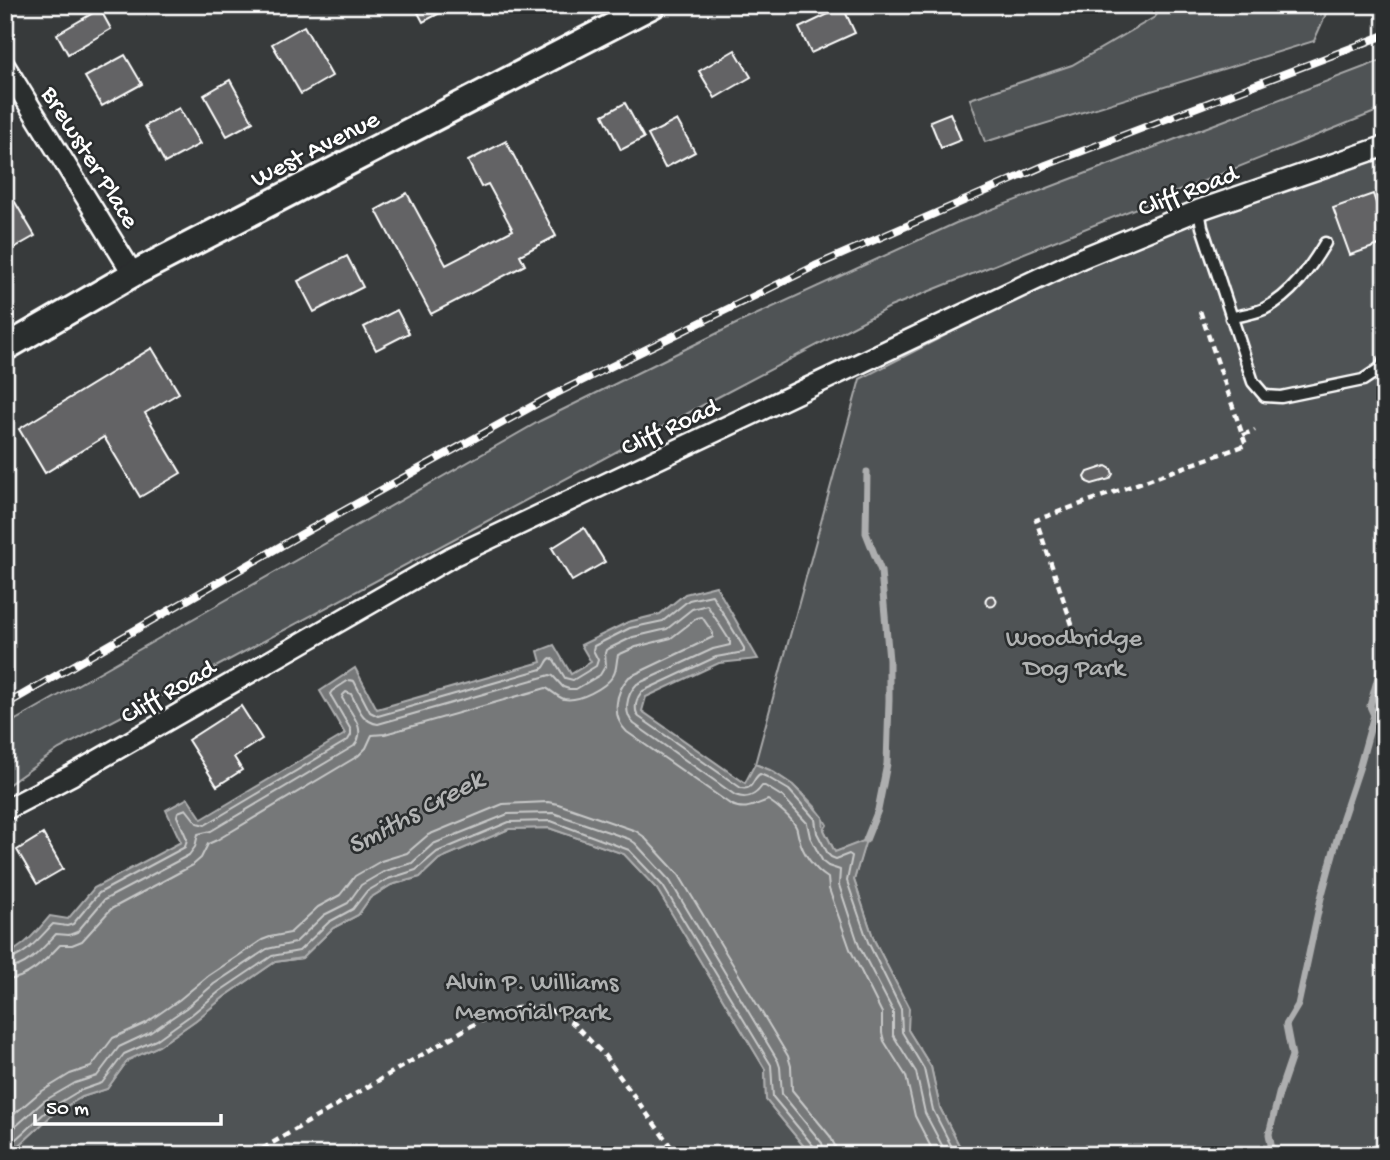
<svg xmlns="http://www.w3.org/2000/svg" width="1390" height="1160" viewBox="0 0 1390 1160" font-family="'Gochi Hand',sans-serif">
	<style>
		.green { fill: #505354; stroke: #a8a9aa; stroke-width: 2 }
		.water { fill: #767879; stroke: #adaeaf; stroke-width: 2 }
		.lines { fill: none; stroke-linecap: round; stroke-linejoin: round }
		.shore { stroke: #c8c9c9; stroke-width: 2 }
		.stream { stroke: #adaeaf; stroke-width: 7 }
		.building { fill: #636465; stroke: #fff; stroke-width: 2 }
		.service-casing { stroke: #fff; stroke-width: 15 }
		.minor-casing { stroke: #fff; stroke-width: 24 }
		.tertiary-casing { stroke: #fff; stroke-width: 30 }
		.path { stroke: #fff; stroke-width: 4.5; stroke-dasharray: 7 5; stroke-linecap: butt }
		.service { stroke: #2a2d2e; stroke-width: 10 }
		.minor { stroke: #2a2d2e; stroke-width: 19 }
		.tertiary { stroke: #2a2d2e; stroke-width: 24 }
		.rail-casing { stroke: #fff; stroke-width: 8 }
		.rail { stroke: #2a2d2e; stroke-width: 5; stroke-dasharray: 16; stroke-linecap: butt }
		.labels { text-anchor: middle; stroke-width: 5; stroke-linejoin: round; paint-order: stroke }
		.street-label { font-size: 26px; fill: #fff; stroke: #2a2d2e }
		.park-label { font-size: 26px; fill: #b0b2b2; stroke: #2a2d2e }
		.water-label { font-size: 28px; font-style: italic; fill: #b4b5b5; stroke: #2a2d2e }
	</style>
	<rect width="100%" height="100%" fill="#373a3b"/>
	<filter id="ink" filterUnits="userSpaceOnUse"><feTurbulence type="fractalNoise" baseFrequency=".0143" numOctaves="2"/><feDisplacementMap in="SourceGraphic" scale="14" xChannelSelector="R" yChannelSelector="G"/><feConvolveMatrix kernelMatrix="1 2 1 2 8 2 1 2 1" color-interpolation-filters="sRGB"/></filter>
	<g filter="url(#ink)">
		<!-- green -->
		<path class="green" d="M1163,5h167l-16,36 -329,101 -15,-43 102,-34 83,-48z
			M1385,59v49l-495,199 -172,90 -506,272 -153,80 -54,38v-61l535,-305 200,-99 216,-99z
			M1385,155v1000h-421l-24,-47 -9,-41 -23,-37v-22l-34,-68 -20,-60 11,-39 -30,11 -11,-22 3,-5c-12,-26 -46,-51 -72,-61l105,-385 224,-115 173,-69z
			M549,828l75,26 33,35 108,180 1,31 45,55h-802l44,-41 29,-17 25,-8 21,-29 31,-14 37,-26 28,-23 51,-35 27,-4 31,-30 25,-13 12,-17 21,-13 29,-8 19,-18 70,-30z"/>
		<!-- water -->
		<path class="water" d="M716,586l42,73 -39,4 -73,34 -4,14 103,72 10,-19 15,6 23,15 30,32 1,13 11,22 31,-12 -12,40 20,60 35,68 -1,22 23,37 9,41 24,47h-153l-45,-55 -1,-31 -108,-180 -33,-35 -75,-26 -40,1 -70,30 -19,18 -29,8 -21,13 -12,17 -25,13 -31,30 -27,4 -51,35 -28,23 -37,26 -31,14 -21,29 -25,8 -29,17 -44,41h-4v-201c16,-3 35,-26 45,-38l18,3 26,-31 87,-46 -15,-32 22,-12 14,21 143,-85 -25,-43 35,-23 22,41 164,-47 -3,-11 16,-6 17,29 20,-12 -10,-17 47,-23 32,-8 25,-20z"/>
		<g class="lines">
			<!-- shore -->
			<path class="shore" d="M5,960c17,0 36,-24 48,-36l14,2 6,-2 26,-31 86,-46 2,-8 -10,-23 1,-4 8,-3 11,14 8,2 143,-85 3,-5v-5l-21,-36 2,-3 17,-11 5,1 16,31 8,4 164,-47c5,-3 4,-9 9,-11l3,2 11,18 8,2 23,-14 2,-6 -5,-10 1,-4 36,-18 33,-7 26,-21 23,-5 32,53v4l-28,5 -73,34c-7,6 -10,19 -4,26l102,71c13,3 11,-10 19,-14l7,3 22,13 26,29 2,14 11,21 3,3 5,2 13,-5 3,2 -5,25 21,61 33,67 1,23 22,37 9,41 23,45
				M5,969c21,0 38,-21 51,-35l13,1 8,-3 27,-32 85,-45 6,-8 3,-13 13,-3 143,-85c14,-16 -3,-33 -12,-48l1,-3 3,-3 5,2c7,13 11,28 27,30l172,-49 3,1 10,11 6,2h7l24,-14 6,-10 -1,-12 1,-3 27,-13 34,-8 25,-20 15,-4 23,36v4l-17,4 -76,35c-11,11 -14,29 -3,40l101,71c12,5 20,1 27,-9h3l18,11 24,26 3,14 13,25 5,4 12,4 -1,15 20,61 34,65v24l23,37 9,41 22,42
				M5,980c22,0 41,-20 55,-35h12l10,-4 29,-32 82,-44 8,-7 7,-14 9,-4 141,-84 8,-8 6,-13 13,-1 161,-46c6,3 11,9 18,11 15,3 41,-11 49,-23 4,-6 3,-14 5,-21l18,-8 35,-9 26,-20 5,-1 11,16v4l-84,40c-14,15 -18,40 -2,55l103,72c15,8 24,1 38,-4 8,5 24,18 28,27 1,1 2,10 3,11 4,16 15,31 29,40l1,11 21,60 32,64v20l2,8 22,35 9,40 20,39
				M5,1122l34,-29 31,-19 21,-7 22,-29 33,-15 33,-23 29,-24 54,-36 8,-3 20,-4 28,-26 22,-12 15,-19 26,-15 26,-8 21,-18 75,-31 45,-2 10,2 78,27 7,5 36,39 109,181 3,10 1,24 38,46 5,10 1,9
				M5,1136l39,-35 31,-18 22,-7 22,-29 32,-15 35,-24 28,-24 53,-35 28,-6 29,-28 24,-12 13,-18 24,-14 27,-8 21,-19 75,-30 45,-1 76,26 6,4 35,38 108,180 2,6 2,27 40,49 3,12
				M5,1149l44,-40 30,-18 23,-8 22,-29 32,-14 35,-25 29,-24 52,-35 27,-5 30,-29 24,-13 13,-17 22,-13 28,-9 21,-18 72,-30 42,-1 78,29 34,36 108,179 2,32 42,51 1,7"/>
			<!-- stream -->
			<path class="stream" d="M1385,615v3
				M866,840l12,-30 9,-46 2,-64v-40l-8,-89 -15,-38 1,-61
				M1273,1155l-4,-21 10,-40 13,-38 -6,-31 12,-20 23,-107 22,-81 16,-48 15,-54 -4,-9 15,-54"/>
		</g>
		<!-- building -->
		<path class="building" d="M414,5h41l-32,17z
			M843,7l12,26 -44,20 -12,-25z
			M100,9l11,20 -43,25 -11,-20z
			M304,26l28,50 -31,18 -29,-50z
			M735,50l16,27 -36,21 -16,-27z
			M125,55l17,29 -40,22 -17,-29z
			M230,80l23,42 -26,14 -23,-41z
			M625,103l19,35 -23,12 -18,-35z
			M179,108l21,36 -35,19 -20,-37z
			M950,113l11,27 -20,8 -11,-27z
			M677,120l18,32 -30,16 -17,-33z
			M506,141l50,95 -36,19 5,10 -94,49 -55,-104 31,-17 39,72 67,-35 -25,-46 -7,3 -13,-26z
			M1373,194l12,35v14l-35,12 -17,-47z
			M15,202l20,34 -30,17v-45z
			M347,256l16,31 -49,25 -16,-31z
			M397,310l12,23 -33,17 -12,-23z
			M152,348l27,45 -34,20 36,60 -41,24 -36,-60 -59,36 -26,-44z
			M1106,466l5,3 2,5 -3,5 -18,5 -5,-2 -2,-5 3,-5z
			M584,528l21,34 -33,19 -20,-33z
			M985.5 601a5.5 5.5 0 1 1 11 0a5.5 5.5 0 1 1-11 0Z
			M241,706l21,33 -28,18 8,13 -25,16 -29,-46z
			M43,834l20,35 -26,15 -20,-34z"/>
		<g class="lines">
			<defs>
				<path id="service" d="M1199,210l3,17 51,155 12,14 16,1 82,-17 18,-12 4,-8
					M1231,318c11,-3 24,-5 33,-9 28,-14 46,-41 61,-66"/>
				<path id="minor" d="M5,66l128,208
					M5,810l67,-35 381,-219 629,-298 117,-48 186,-64"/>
				<path id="tertiary" d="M5,348l128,-74 520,-269"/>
			</defs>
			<!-- service casing -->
			<use href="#service" class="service-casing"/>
			<!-- minor casing -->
			<use href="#minor" class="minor-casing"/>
			<!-- tertiary casing -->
			<use href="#tertiary" class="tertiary-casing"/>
			<!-- path -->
			<path class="path" d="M1243,435l12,-5
				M1076,636l-40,-116 210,-75 -47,-137
				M252,1155l217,-128 23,-12 26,-7 15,-1 15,2 26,15 30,31 73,100"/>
			<!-- service -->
			<use href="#service" class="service"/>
			<!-- minor -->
			<use href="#minor" class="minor"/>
			<!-- tertiary -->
			<use href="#tertiary" class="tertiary"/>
			<defs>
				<path id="rail" d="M5,705l295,-170 249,-138 266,-131 231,-101 339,-130"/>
			</defs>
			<!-- rail casing -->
			<use href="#rail" class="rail-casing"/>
			<!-- rail -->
			<use href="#rail" class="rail"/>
		</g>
	</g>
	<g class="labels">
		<!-- street labels -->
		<g class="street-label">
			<text transform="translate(314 147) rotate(-27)" y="9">West Avenue</text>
			<text transform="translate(92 156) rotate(58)" y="9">Brewster Place</text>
			<text transform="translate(1187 189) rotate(-21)" y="9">Cliff Road</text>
			<text transform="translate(669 425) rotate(-25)" y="9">Cliff Road</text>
			<text transform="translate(167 690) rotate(-30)" y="9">Cliff Road</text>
		</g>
		<!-- park labels -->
		<g class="park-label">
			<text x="1074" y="645">Woodbridge<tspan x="1074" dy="30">Dog Park</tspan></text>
			<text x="532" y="989">Alvin P. Williams<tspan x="532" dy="30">Memorial Park</tspan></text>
		</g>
		<!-- water labels -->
		<g class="water-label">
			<text transform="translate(414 810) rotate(-28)" y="10">Smiths Creek</text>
		</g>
	</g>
	<!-- margin -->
	<rect width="1390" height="1160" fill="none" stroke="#2a2d2e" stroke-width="28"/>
	<rect x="14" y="14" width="1362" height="1132" fill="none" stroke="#fff" stroke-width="2.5" filter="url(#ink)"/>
	<!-- scale -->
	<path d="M35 1114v10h186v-10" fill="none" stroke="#ffffff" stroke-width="3.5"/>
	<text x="46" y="1114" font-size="21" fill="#ffffff" stroke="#2a2d2e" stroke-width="5" paint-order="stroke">50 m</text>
</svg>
